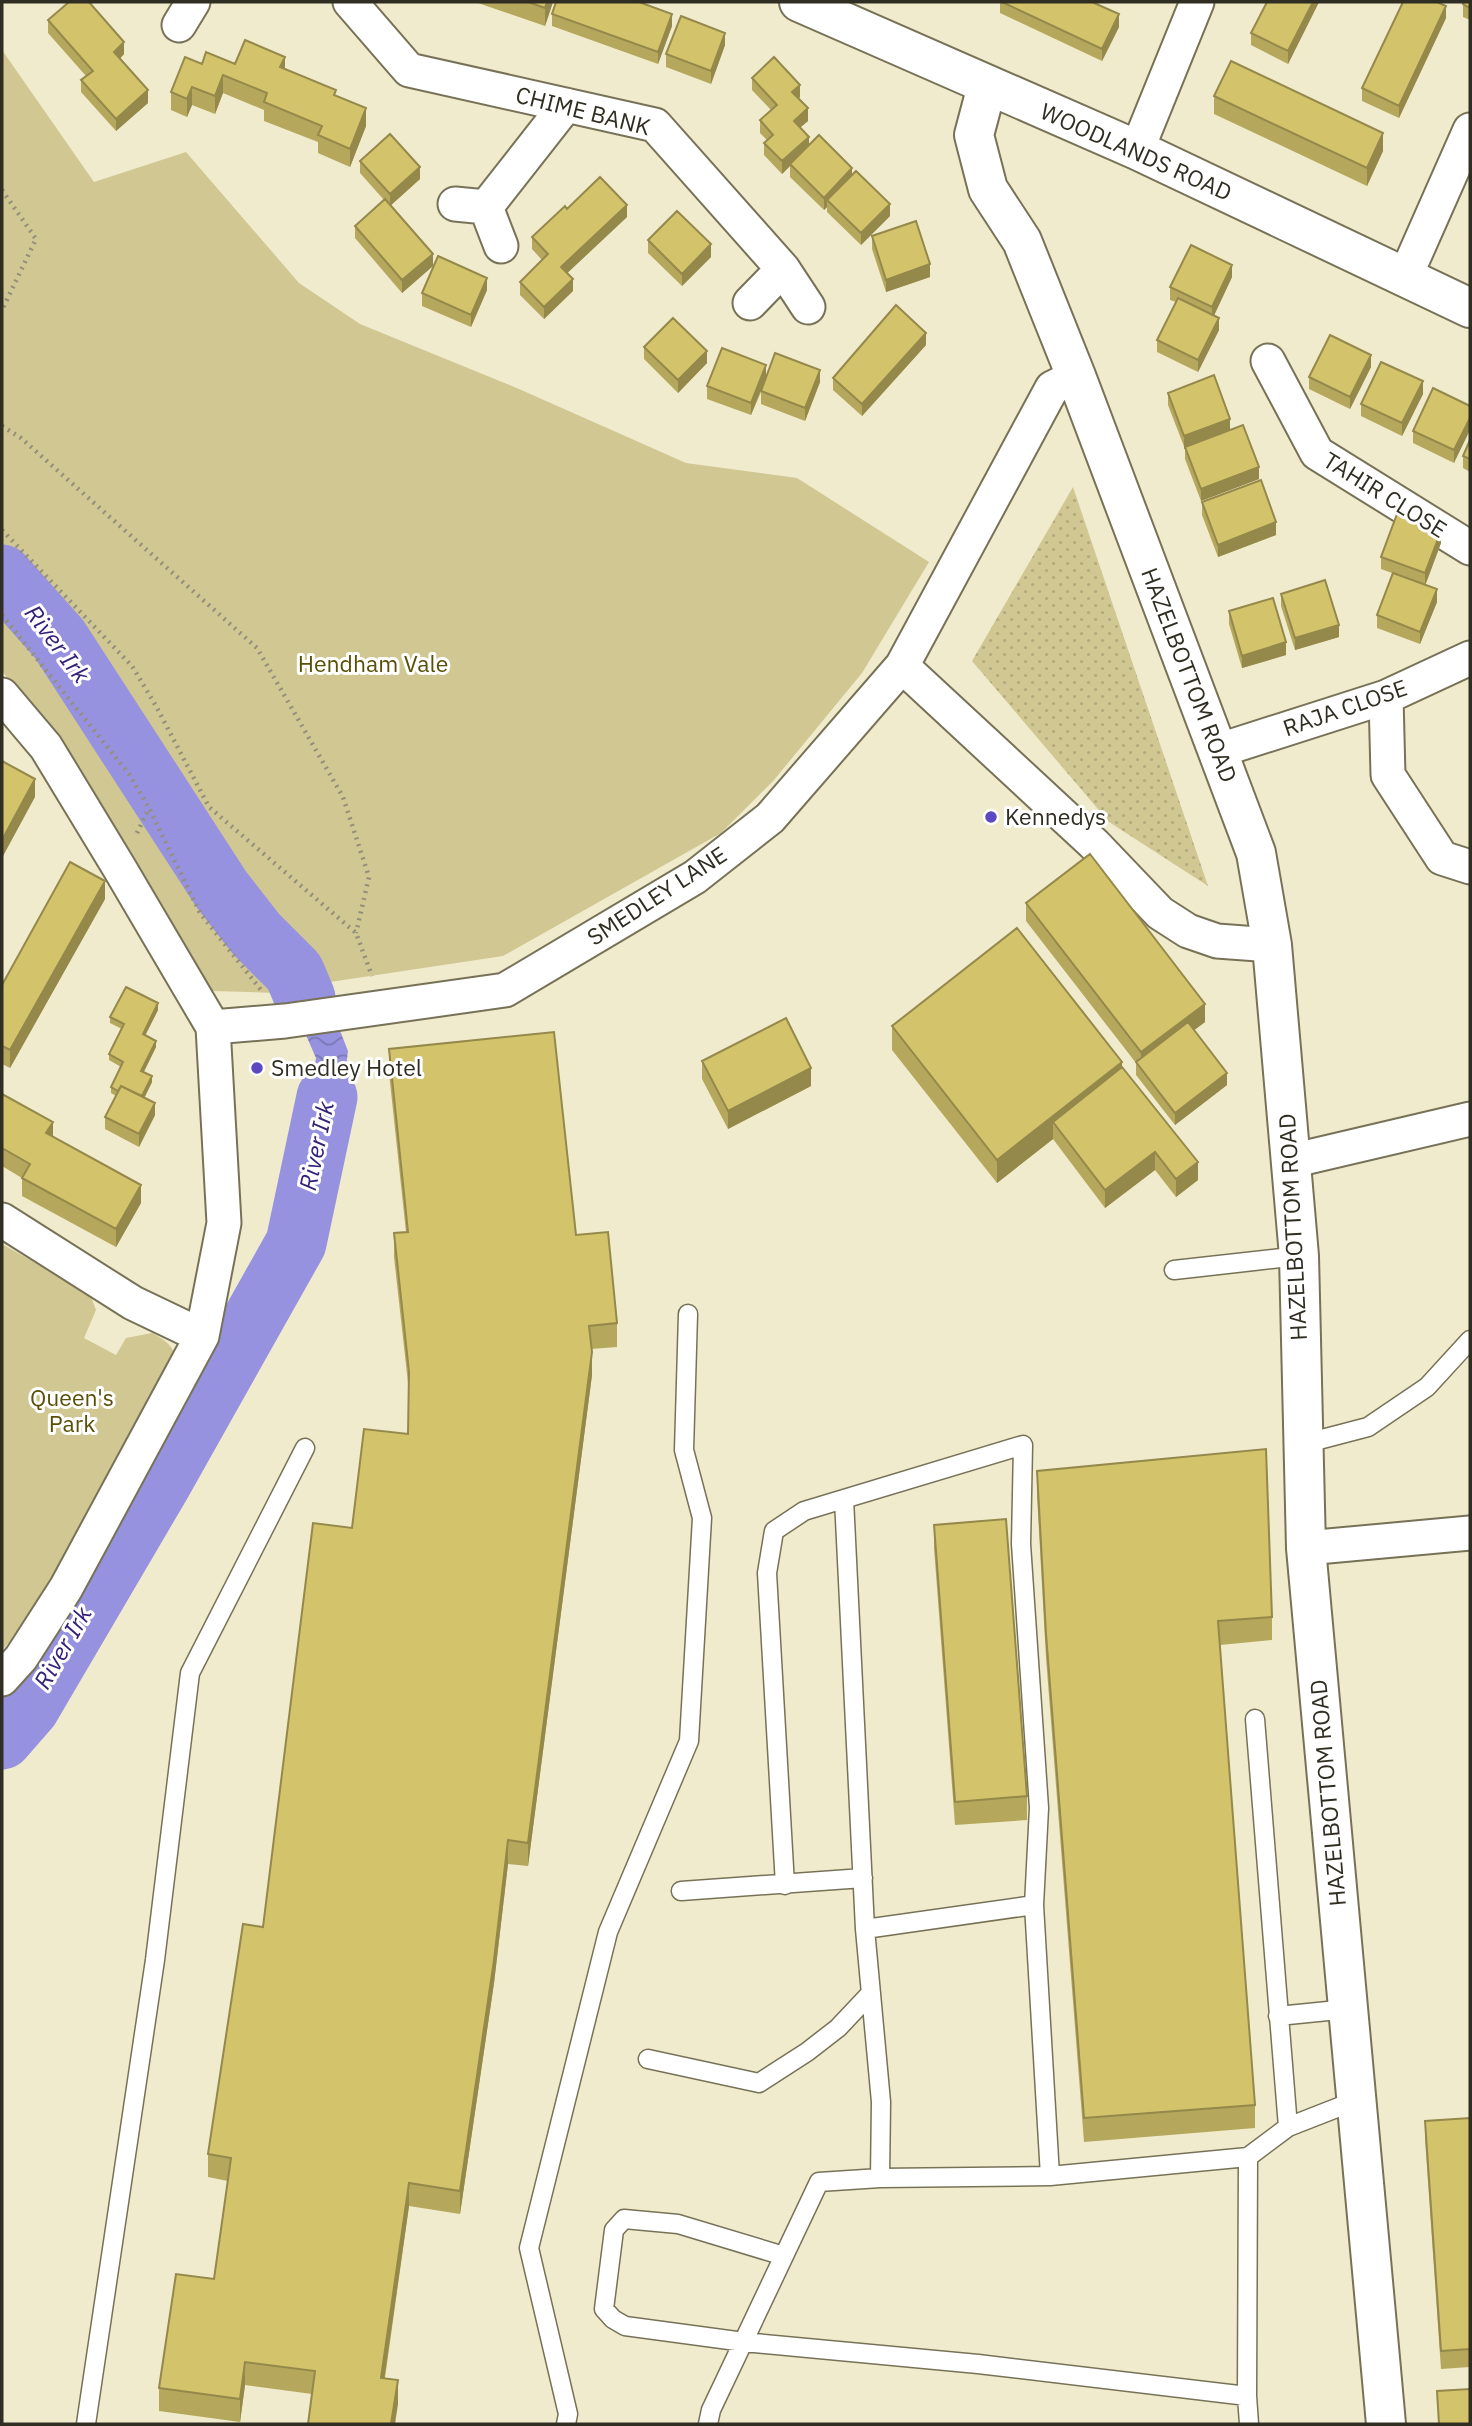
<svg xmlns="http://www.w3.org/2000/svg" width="1472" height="2426" viewBox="0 0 1472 2426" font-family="'IBM Plex Sans',sans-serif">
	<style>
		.grass { fill: url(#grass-dots) }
		.park { fill: #d0c793 }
		.water { fill: url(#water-waves) }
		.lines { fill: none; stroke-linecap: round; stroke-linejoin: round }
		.river { stroke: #9692df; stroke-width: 61 }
		.service-casing { stroke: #777257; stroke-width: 21 }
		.minor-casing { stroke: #777257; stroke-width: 37 }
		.tertiary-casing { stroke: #777257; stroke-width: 42 }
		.path { stroke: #938f7a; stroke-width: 4.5; stroke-dasharray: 2 5; stroke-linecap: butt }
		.service { stroke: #fff; stroke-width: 18 }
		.minor { stroke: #fff; stroke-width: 33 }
		.tertiary { stroke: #fff; stroke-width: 38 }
		.wall { fill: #b5a85c }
		.shaded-wall { fill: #94884b }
		.building { fill: #d3c36b; stroke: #94884b; stroke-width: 2 }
		.poi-dot { fill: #5c49c1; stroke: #fff; stroke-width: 2.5 }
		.labels { text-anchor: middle; stroke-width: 6; stroke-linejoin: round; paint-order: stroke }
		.street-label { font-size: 23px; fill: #302e22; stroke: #fff }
		.park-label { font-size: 23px; fill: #5a4f08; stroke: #fff }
		.poi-label { font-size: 23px; fill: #302e22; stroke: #fff; text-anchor: start }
		.water-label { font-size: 24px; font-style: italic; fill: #34227a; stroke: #fff }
	</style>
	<defs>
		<pattern id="grass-dots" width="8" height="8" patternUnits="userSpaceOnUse" patternTransform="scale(1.75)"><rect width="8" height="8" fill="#d0c793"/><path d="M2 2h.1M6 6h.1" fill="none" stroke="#b3ab7e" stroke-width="1.8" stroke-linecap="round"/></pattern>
		<pattern id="water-waves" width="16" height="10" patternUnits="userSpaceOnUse" patternTransform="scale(1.75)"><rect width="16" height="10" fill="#9692df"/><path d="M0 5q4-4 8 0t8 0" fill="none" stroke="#7b78b4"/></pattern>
	</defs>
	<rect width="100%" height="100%" fill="#f0ebcd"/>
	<!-- grass -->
	<path class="grass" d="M1073,487l135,399 -99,-64 -137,-161z"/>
	<!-- park -->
	<path class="park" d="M2,50l92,132 92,-30 113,131 61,41 159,65 167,74 111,15 132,84 -67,111 -88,107 -53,53 -218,123 -173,26 -52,11 -66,-2 -153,-247 -57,-73z
		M2,1244l88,50 6,16 -12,28 32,17 10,-17 26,-5c13,7 21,12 25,27l-131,243 -44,47z"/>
	<!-- water -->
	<path class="water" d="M269,925l36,31 12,16 31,79 -17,135 -29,-9 6,-70 8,-49 -38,-87 -38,-31z"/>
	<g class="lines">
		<!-- river -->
		<path class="river" d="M2,575l57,64 162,250 35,45 38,38 11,26
			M2,1739l27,-31 132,-225 135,-240 31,-146"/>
		<defs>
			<path id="service" d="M1174,1270l125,-14
				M1303,1444l65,-17 59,-40 43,-47
				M844,1499l21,430 16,173 -1,76
				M1255,1719l33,408
				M785,1885l-18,-312 7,-42 30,-20 219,-66 -2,99 18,264 -5,97 16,271
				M681,1891l182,-13
				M865,1929l169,-24
				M1278,2016l70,-7
				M648,2059l111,24 48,-31 31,-24 33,-35
				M1248,2157l-1,239 2,28
				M784,2256l-106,-32 -54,-5 -10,11 -10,79 9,10 12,7 119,16 234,22 269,32
				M86,2424l69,-464 35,-287 115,-225
				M566,2424l2,-10 -39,-166 79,-316 81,-191 13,-223 -18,-68 4,-136
				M708,2424l3,-14 108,-228 61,-4 170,-2 198,-19 40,-30 69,-27"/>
			<path id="minor" d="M350,2l59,68 246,55 128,144 25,38
				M179,25l14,-23
				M1137,150l60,-148
				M455,204l31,3
				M501,246l-15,-39 80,-102
				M1405,277l65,-147
				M750,303l33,-34
				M1268,361l49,92 153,95
				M902,666l192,178 66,69 28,18 29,10 55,4
				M2,695l44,52 74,122 93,158 11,196 -22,113 -136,252 -45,70 -19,21
				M1386,697l2,78 54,83 28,9
				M1217,751l169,-54 84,-39
				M213,1027l72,-6 220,-31 190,-113 75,-59 132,-152 150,-278 24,-12
				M1291,1161l179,-42
				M2,1220l131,83 69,33
				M1306,1548l164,-15"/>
			<path id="tertiary" d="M799,2l338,148 333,158
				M987,86l-13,49 14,54 34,52 54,135 180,477 16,92 27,311 7,292 80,876"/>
		</defs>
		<!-- service casing -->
		<use href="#service" class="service-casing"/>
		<!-- minor casing -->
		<use href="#minor" class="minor-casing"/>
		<!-- tertiary casing -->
		<use href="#tertiary" class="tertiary-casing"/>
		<!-- path -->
		<path class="path" d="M2,190l34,49 -34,71
			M2,426l19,12 236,210 86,149 26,80 -13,56
			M2,530l130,136 24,40 53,101 147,126 16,43
			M2,615l127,159 20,34 51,105 61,77
			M137,833l12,-25"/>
		<!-- service -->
		<use href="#service" class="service"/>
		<!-- minor -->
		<use href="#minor" class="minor"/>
		<!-- tertiary -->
		<use href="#tertiary" class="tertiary"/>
	</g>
	<!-- wall -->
	<path class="wall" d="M475,2h78l-8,24z
		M1000,2h92l27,25 -17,34 -102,-48z
		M1267,2h52l-31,62 -37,-19v-12z
		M1470,2v18l-7,-3v-13z
		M552,14l120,12 -14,38 -106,-38z
		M1446,18l-47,100 -37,-17v-13z
		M48,20l76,34 -4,5 28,44 -32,28 -35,-39v-12l5,-4 -38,-43z
		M725,45l-14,39 -45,-17v-13z
		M202,64h33l50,5 51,27 30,30 -16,41 -32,-14v-11l-54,-21v-11l-41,-17 -8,21 -23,-9 -5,12 -16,-7v-18z
		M752,78l48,19 -1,1 9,23 -8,6 9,18 43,29 38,42 -29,29 -34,-33v-5l-3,3 -34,-33v-11l-8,8 -18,-19v-12l3,-3 -7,-7v-13l11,-10 -19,-20z
		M1214,96l169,55 -16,35 -153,-72z
		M360,161l60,18 -30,27 43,60 -31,27 -47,-55v-12l29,-26 -24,-27z
		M567,209l60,8 -60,56 6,18 -29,28 -24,-24v-13l22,-22 -10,-11v-12z
		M872,236l58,41 -44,15 -14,-43z
		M648,240l63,17 -29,29 -34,-33z
		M1232,277l-18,38 5,15 -21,42 -41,-20v-12l19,-38 -6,-2v-13z
		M487,290l-16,37 -49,-21v-13z
		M926,345l-64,71 -29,-26v-12z
		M644,347l63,16 -29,30 -34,-34z
		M1371,367l-21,42 -41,-20v-12z
		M766,377l54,5 -15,39 -44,-17v-12l-10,23 -44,-16v-13z
		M1168,393l62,37 29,49 -58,22 -16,-42v-10l-17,-44z
		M1423,394l-21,42 -41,-20v-12z
		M1470,406l-16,57 -41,-20v-12z
		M1470,440v32l-7,-4v-12z
		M1202,502l74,33 -58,22 -16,-42z
		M1441,543l-16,42 12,17 -17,42 -43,-16v-13l15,-42 -11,-4v-12z
		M1281,594l58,43 -44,13 -14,-44z
		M1229,611l57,44 -44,13 -13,-44z
		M105,899l-95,169 -8,-4v-79z
		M1026,903l179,119 -11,8 33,55 -52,40 -39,-50v-12l-110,-142z
		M158,1010l-13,25 11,12 -12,25 8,10 -8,16 11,17 -16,32 -34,-18v-12l11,-21 -5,-3v-6l10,-20 -12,-7v-6l13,-25 -12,-6v-6z
		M892,1026l230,41 76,113 -22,17 -21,-27 -50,38 -52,-69 -56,44 -105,-133z
		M389,1049l187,186 41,88v24l-26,2 1,26 -64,491 -20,-2 -14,119 -34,231 -51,-8 -24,172 13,26 -86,-10 -67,-9 -5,37 -81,-11v-23l55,-109 14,-98 -20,-4v-23l55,-227 89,-399 56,-94 1,-42 -15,-135v-24l12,-1 -17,-159z
		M702,1061l109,25 -83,43 -26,-50z
		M2,1094l51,43 88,66 -25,44 -94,-51v-18l-20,-12z
		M1037,1471l235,146v23l-52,5 35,460v23l-171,14 -38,-484 -9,-163z
		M934,1525l93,271v24l-72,5 -21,-277z
		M1470,2118v249l-29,2 -16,-230v-18z"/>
	<!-- shaded-wall -->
	<path class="shaded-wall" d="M547,2h6l-8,24v-18z
		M1313,2h6l-31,62v-13z
		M1446,6v12l-47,100v-12z
		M672,14v12l-14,38v-12z
		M1119,14v13l-17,34v-12z
		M725,33v12l-14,39v-13z
		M124,42v12l-10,10v-12z
		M285,57v18l-5,-8z
		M223,75v18l-8,21v-18z
		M800,85v12l-8,7v-12z
		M192,87v18l-5,12v-18z
		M148,90v13l-32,28v-12z
		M366,108v18l-16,41v-18z
		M808,108v13l-14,12v-12z
		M1383,133v18l-16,35v-18z
		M809,137v12l-19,15v2l-8,8v-13z
		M420,167v12l-30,27v-12z
		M852,168v13l-25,19v7l-3,3v-12z
		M890,204v12l-29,29v-12z
		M627,205v12l-66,62v-12z
		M711,244v13l-29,29v-12z
		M433,254v12l-31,27v-13z
		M930,264v13l-44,15v-12z
		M1232,265v12l-20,43v-13z
		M487,278v12l-16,37v-12z
		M573,279v12l-29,28v-12z
		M1219,318v12l-21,42v-12z
		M926,333v12l-64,71v-12z
		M707,351v12l-29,30v-13z
		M1371,355v12l-21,42v-12z
		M766,365v12l-15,38v-12z
		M820,370v12l-15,39v-13z
		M1423,381v13l-21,42v-13z
		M1470,418v12l-16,33v-13z
		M1230,419v12l-46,18v-13z
		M1259,467v12l-58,22v-12z
		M1276,522v13l-58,22v-12z
		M1441,531v12l-16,43v-13z
		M1437,589v13l-17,42v-12z
		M1339,625v12l-44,13v-12z
		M1286,642v13l-44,13v-12z
		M35,779v18l-33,61v-18z
		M105,881v18l-95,169v-18z
		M158,1003v7l-15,30v-6z
		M1205,1004v18l-64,48v-18z
		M156,1041v6l-15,30v-6z
		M1122,1062v23l-69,37v17l-56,44v-23z
		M811,1068v18l-83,43v-18z
		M1227,1073v12l-52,40v-12z
		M152,1076v6l-12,25v-6z
		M155,1103v12l-16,32v-13z
		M53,1122v18l-7,-7z
		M1155,1152v18l-50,38v-18z
		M1198,1162v18l-22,17v-18z
		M141,1185v18l-25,44v-18z
		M592,1352v23l-64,491v-23z
		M508,1840v24l-14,119 -34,231v-23z
		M409,2183v23l-28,195v-23z
		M245,2362v23l-5,37v-23z
		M398,2380v24l-3,20h-4z"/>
	<!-- building -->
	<path class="building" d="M69,2h20l35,40 -10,10 34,38 -32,29 -35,-39 12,-9 -45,-51z
		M528,2h19l-2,6z
		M556,2h83l33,12 -14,38 -106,-38z
		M1002,2h90l27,12 -17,35z
		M1267,2h46l-25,49 -37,-18z
		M1403,2h34l9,4 -47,100 -37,-18z
		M1464,2h6v6l-7,-4z
		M681,16l44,17 -14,38 -45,-17z
		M245,40l40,17 -5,10 56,23 -2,5 32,13 -16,41 -32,-14 4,-9 -58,-24 3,-9 -44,-18 -8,21 -23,-9 -5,12 -16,-7 14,-35 17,7 4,-12 29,12z
		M774,57l26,28 -8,7 16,16 -14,13 15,16 -27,24 -18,-18 9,-8 -13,-15 17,-15 -25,-27z
		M1231,61l152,72 -16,35 -153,-72z
		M390,134l30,33 -30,27 -30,-33z
		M819,135l33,33 -28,30 -34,-34z
		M856,171l34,33 -29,29 -34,-33z
		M600,177l27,28 -66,62 12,12 -29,28 -24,-25 28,-28 -16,-17 33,-31 2,3z
		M385,199l48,55 -31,26 -47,-54z
		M677,211l34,33 -29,30 -34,-34z
		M916,221l14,43 -44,16 -14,-44z
		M1191,245l41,20 -20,42 -42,-20z
		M438,256l49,22 -16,37 -49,-22z
		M1178,298l41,20 -21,42 -41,-20z
		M896,305l30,28 -64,71 -29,-26z
		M673,318l34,33 -29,29 -34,-33z
		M1330,335l41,20 -21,42 -41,-20z
		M722,348l44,17 -15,38 -44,-17z
		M775,353l45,17 -15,38 -44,-17z
		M1381,362l42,19 -21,42 -41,-19z
		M1214,375l16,44 -46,17 -16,-43z
		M1433,388l37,18v12l-16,32 -41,-19z
		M1243,425l16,42 -58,22 -16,-42z
		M1470,440v19l-7,-3z
		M1261,480l15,42 -58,23 -16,-43z
		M1397,514l44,17 -16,42 -44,-16z
		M1393,573l44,16 -17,43 -43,-17z
		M1325,580l14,45 -44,13 -14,-44z
		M1273,598l13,44 -44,14 -13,-45z
		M2,761l33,18 -33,61z
		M1090,854l115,150 -64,48 -115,-149z
		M70,862l35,19 -95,169 -8,-4v-61z
		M1017,928l105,134 -125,98 -105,-134z
		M126,987l32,16 -15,31 13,7 -15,30 11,5 -10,20 -21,-10 -3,5 -7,-4 12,-25 -14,-8 15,-30 -14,-7z
		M786,1018l25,50 -83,43 -26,-50z
		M1188,1022l39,51 -52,40 -39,-51z
		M554,1032l22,203 32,-3 9,91 -28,3 3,26 -64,491 -20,-3 -14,120 -34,231 -51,-8 -28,195 17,2 -7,44h-83l7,-53 -70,-9 -5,37 -81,-11 17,-114 38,5 17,-121 -23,-4 35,-230 20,3 50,-404 39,5 12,-99 44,5 1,-62 -15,-139 14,-1 -19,-183z
		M1122,1067l76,95 -22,17 -21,-27 -50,38 -52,-68z
		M121,1086l34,17 -16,31 -34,-17z
		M2,1094l51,28 -7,11 95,52 -25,44 -94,-51 8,-14 -28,-16z
		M1266,1449l6,168 -54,4 37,484 -171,13 -38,-484 -9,-163z
		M1006,1519l21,277 -72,6 -21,-277z
		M1470,2118v231l-29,2 -16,-230z
		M1470,2389v35h-31l-2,-33z"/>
	<!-- markers -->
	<g class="poi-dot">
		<circle cx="991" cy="817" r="7"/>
		<circle cx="257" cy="1068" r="7"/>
	</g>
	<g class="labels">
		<!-- street labels -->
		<g class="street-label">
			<text transform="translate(583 111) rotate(14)" y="8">CHIME BANK</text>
			<text transform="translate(1136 152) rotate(24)" y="8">WOODLANDS ROAD</text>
			<text transform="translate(1385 495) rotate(32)" y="8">TAHIR CLOSE</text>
			<text transform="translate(1189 675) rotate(69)" y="8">HAZELBOTTOM ROAD</text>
			<text transform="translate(1345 708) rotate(-19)" y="8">RAJA CLOSE</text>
			<text transform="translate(657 896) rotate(-33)" y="8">SMEDLEY LANE</text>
			<text transform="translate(1293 1227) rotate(-93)" y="8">HAZELBOTTOM ROAD</text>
			<text transform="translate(1328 1793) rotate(-95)" y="8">HAZELBOTTOM ROAD</text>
		</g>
		<!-- park labels -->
		<g class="park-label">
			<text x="373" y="672">Hendham Vale</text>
			<text x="72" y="1406">Queen's<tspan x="72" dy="26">Park</tspan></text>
		</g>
		<!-- poi labels -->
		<g class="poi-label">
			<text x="1005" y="825">Kennedys</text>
			<text x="271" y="1076">Smedley Hotel</text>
		</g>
		<!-- water labels -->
		<g class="water-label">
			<text transform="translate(57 644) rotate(53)" y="8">River Irk</text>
			<text transform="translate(317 1146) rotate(-78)" y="8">River Irk</text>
			<text transform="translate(63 1648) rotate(-60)" y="8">River Irk</text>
		</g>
	</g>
	<!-- border -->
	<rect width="1472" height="2426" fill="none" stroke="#302e22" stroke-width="7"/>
</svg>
